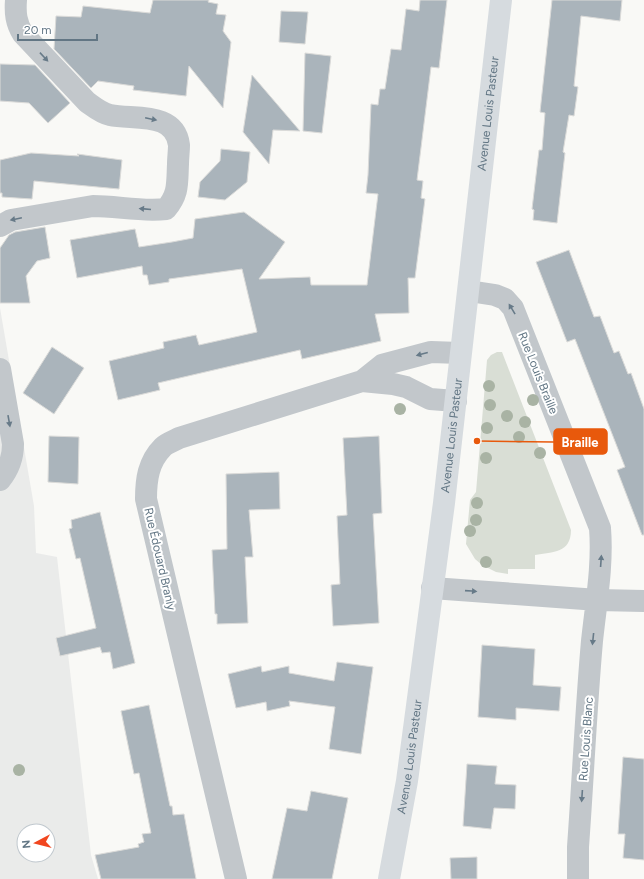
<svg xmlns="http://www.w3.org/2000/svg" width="644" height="879" viewBox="0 0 644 879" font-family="Figtree,sans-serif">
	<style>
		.built { fill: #eaebea; fill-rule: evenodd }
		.green { fill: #d9ded5 }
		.building { fill: #aab4bb; stroke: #dbdbd9 }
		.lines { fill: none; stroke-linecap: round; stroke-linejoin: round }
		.minor { stroke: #c2c7cb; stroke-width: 22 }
		.major { stroke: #d6dbdf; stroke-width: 22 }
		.tree { fill: #a9b3a4 }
		.oneway { fill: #677a88 }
		.labels { text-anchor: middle; stroke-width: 4; stroke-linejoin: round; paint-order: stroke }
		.street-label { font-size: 12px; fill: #627684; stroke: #fff }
		.leader { fill: none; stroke: #e8590c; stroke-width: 1.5 }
		.callout-dot { fill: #e8590c; stroke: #fff; stroke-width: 1.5 }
		.callout { fill: #e8590c; stroke: #e8590c; stroke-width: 1.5 }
		.callout-label { font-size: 13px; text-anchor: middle; font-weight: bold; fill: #fff }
	</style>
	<rect width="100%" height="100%" fill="#f9f9f6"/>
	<!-- built -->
	<path class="built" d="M0,308l34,198 2,47 21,4 34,298 7,24h-98zM24,831h24v24h-24z"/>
	<!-- green -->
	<path class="green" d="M497,352h5l69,178c0,23 -18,22 -36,25v14h-27v5l-12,-2 -14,-7 -7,-6 -9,-15 4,-44 6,-8 11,-132 4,-5z"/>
	<!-- building -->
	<path class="building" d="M153,0h56l-1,2 10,2 -2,10 10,1 -3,16 8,11 -8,66 -34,-42 -3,30 -53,-6 1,-4 -36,-5 -7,7 -37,-39 2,-33 25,1 2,-11 67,7z
		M420,0h27l-8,68 -8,-1 -14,113 6,1 -2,17 4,1 -10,79h-7l1,35 -34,1 6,27 -79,18 -2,-9 -142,33 2,7 -42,10 -9,-39 55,-13 -1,-6 33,-7 3,10 58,-13 -15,-63 -73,10v3l-20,3 -2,-10h-4l-1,-9 -65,12 -7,-38 65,-11 4,18 33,-5 21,-4 2,-19 49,-7 41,30 -26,37 51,-2 1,8h56l11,-91 -12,-1 2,-18 3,-71 7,1 2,-16h5l6,-40 10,1 5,-41 13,2z
		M552,0h70l-2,21 -39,-5 -7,70 4,1 -4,29 -5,-1 -6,37 2,1 -8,70 -24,-3 1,-10 -2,-1 7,-59h3l3,-37 -5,-1z
		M281,11l27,1 -3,32 -26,-2z
		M305,53l26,3 -9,77 -19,-2z
		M0,64l35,1 35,38 -22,20 -19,-20 -29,-2z
		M252,75l48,56 -27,-1 -4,34 -26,-32z
		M221,149l29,3 -3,30 -22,18 -27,-3 2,-15 20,-21z
		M31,153l48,3 -2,-2 45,6 -3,29 -85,-8 -2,18 -30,-2v-4h-2v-33z
		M45,227l5,31 -13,3 -11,15 4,27h-30v-55l9,-13 6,-3z
		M569,250l25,67 6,-1 14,37 5,-2 9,23 3,-1 13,36v126h-2l-25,-65 8,-3 -50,-128 -8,3 -31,-80z
		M52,347l32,21 -30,46 -31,-21z
		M49,436l30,1 -1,47 -30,-2z
		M379,436l3,77 -9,1 6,109 -46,3 -2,-41 9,-1 -3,-68 10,-1 -4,-77z
		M279,472l1,37 -31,1 4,47h-8l3,66 -31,1v-10h-2l-3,-64 15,-1 -1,-75z
		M100,512l35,151 -22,6 -3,-17 -8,1 -2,-6 -40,9 -4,-18 40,-10 -16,-70 -4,1 -7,-30 3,-1 -1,-8z
		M482,645l53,4 -2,36 28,2 -2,24 -43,-3v12l-38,-3z
		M337,662l36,5 -12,87 -32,-5 6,-42 -46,-6 1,5 -23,5 -1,-9 -30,6 -8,-34 33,-8 1,6 27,-6v7l45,8z
		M149,705l21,101h2l1,9 11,-1 12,65h-95l-6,-24 44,-8 -1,-3 6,-2 -2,-8 9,-1 -12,-60 -5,1 -13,-63z
		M623,757l21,2v101l-21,-2 2,-24h-7z
		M467,764l30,2 -2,18 21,1 -1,24 -21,-1 -3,21 -28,-3z
		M311,791l37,7 -16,81h-60l15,-71 20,3z
		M477,857v22h-26l-1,-21z"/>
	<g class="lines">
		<!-- minor -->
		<path class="minor" d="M0,226l11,-6 82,-14c24,0 49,6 73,3 13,-15 11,-26 12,-45 0,-6 1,-13 1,-19 -4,-34 -45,-25 -69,-30 -9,-2 -16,-8 -23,-13l-64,-68c-7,-11 -8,-21 -7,-34
			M469,291l26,4 10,4 8,9 87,220c3,38 -4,75 -8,113 -6,68 -9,137 -14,206v32
			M0,369l13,75c0,14 -4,25 -13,36
			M362,381l31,3 13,3 24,12 26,2
			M432,588l166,12 46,1
			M236,879l-90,-380c0,-19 2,-37 17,-52 4,-4 11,-6 16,-9l183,-57 20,-16 49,-13 29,1"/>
		<!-- major -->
		<path class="major" id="s1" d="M389,879l18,-98 37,-278 57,-503"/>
	</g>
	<!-- trees -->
	<g class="tree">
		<circle cx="489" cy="386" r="6"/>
		<circle cx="533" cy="400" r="6"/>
		<circle cx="490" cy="405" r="6"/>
		<circle cx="400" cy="409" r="6"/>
		<circle cx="507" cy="416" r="6"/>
		<circle cx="525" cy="422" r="6"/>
		<circle cx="487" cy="428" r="6"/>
		<circle cx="519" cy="437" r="6"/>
		<circle cx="540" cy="453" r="6"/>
		<circle cx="486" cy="458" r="6"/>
		<circle cx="477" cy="503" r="6"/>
		<circle cx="476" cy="520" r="6"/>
		<circle cx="470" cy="531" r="6"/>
		<circle cx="486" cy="562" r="6"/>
		<circle cx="19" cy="770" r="6"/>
	</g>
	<!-- one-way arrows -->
	<defs><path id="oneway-solid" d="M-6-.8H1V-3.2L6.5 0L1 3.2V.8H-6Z"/></defs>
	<g class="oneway">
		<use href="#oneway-solid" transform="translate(44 57) rotate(47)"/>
		<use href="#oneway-solid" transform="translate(151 119) rotate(12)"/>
		<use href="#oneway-solid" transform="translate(145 209) rotate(-175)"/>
		<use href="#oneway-solid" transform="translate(16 219) rotate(168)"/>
		<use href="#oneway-solid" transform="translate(512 309) rotate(-121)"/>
		<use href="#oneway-solid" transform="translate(422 354) rotate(165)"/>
		<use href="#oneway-solid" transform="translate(9 421) rotate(80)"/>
		<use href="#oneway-solid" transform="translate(601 561) rotate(-86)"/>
		<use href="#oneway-solid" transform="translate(471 591) rotate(4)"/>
		<use href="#oneway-solid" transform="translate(593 639) rotate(96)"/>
		<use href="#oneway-solid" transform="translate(582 796) rotate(94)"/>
	</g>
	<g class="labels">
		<!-- street labels -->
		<g class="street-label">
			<text dy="4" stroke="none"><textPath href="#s1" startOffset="772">Avenue Louis Pasteur</textPath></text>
			<text transform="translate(538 373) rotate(68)" y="4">Rue Louis Braille</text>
			<text dy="4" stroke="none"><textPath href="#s1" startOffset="448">Avenue Louis Pasteur</textPath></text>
			<text transform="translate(160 559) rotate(77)" y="4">Rue Édouard Branly</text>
			<text transform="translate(586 739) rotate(-86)" y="4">Rue Louis Blanc</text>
			<text dy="4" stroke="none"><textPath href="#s1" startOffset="124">Avenue Louis Pasteur</textPath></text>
		</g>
	</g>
	<!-- callouts -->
	<path class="leader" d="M477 441L554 442"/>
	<circle class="callout-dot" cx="477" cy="441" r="4"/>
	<rect class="callout" x="554" y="429" width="53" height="25" rx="4"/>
	<g class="callout-label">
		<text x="580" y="447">Braille</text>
	</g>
	<!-- north arrow -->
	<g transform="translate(36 843) rotate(263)"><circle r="19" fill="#ffffff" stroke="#c0c8ce"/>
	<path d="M0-3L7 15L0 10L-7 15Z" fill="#f1461f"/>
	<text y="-6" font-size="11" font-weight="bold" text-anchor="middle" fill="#627684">N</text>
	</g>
	<!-- scale -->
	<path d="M18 34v6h79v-6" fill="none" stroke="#627684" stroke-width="2"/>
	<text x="24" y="34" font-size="12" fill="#627684" stroke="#ffffff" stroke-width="3" paint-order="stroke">20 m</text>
</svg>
